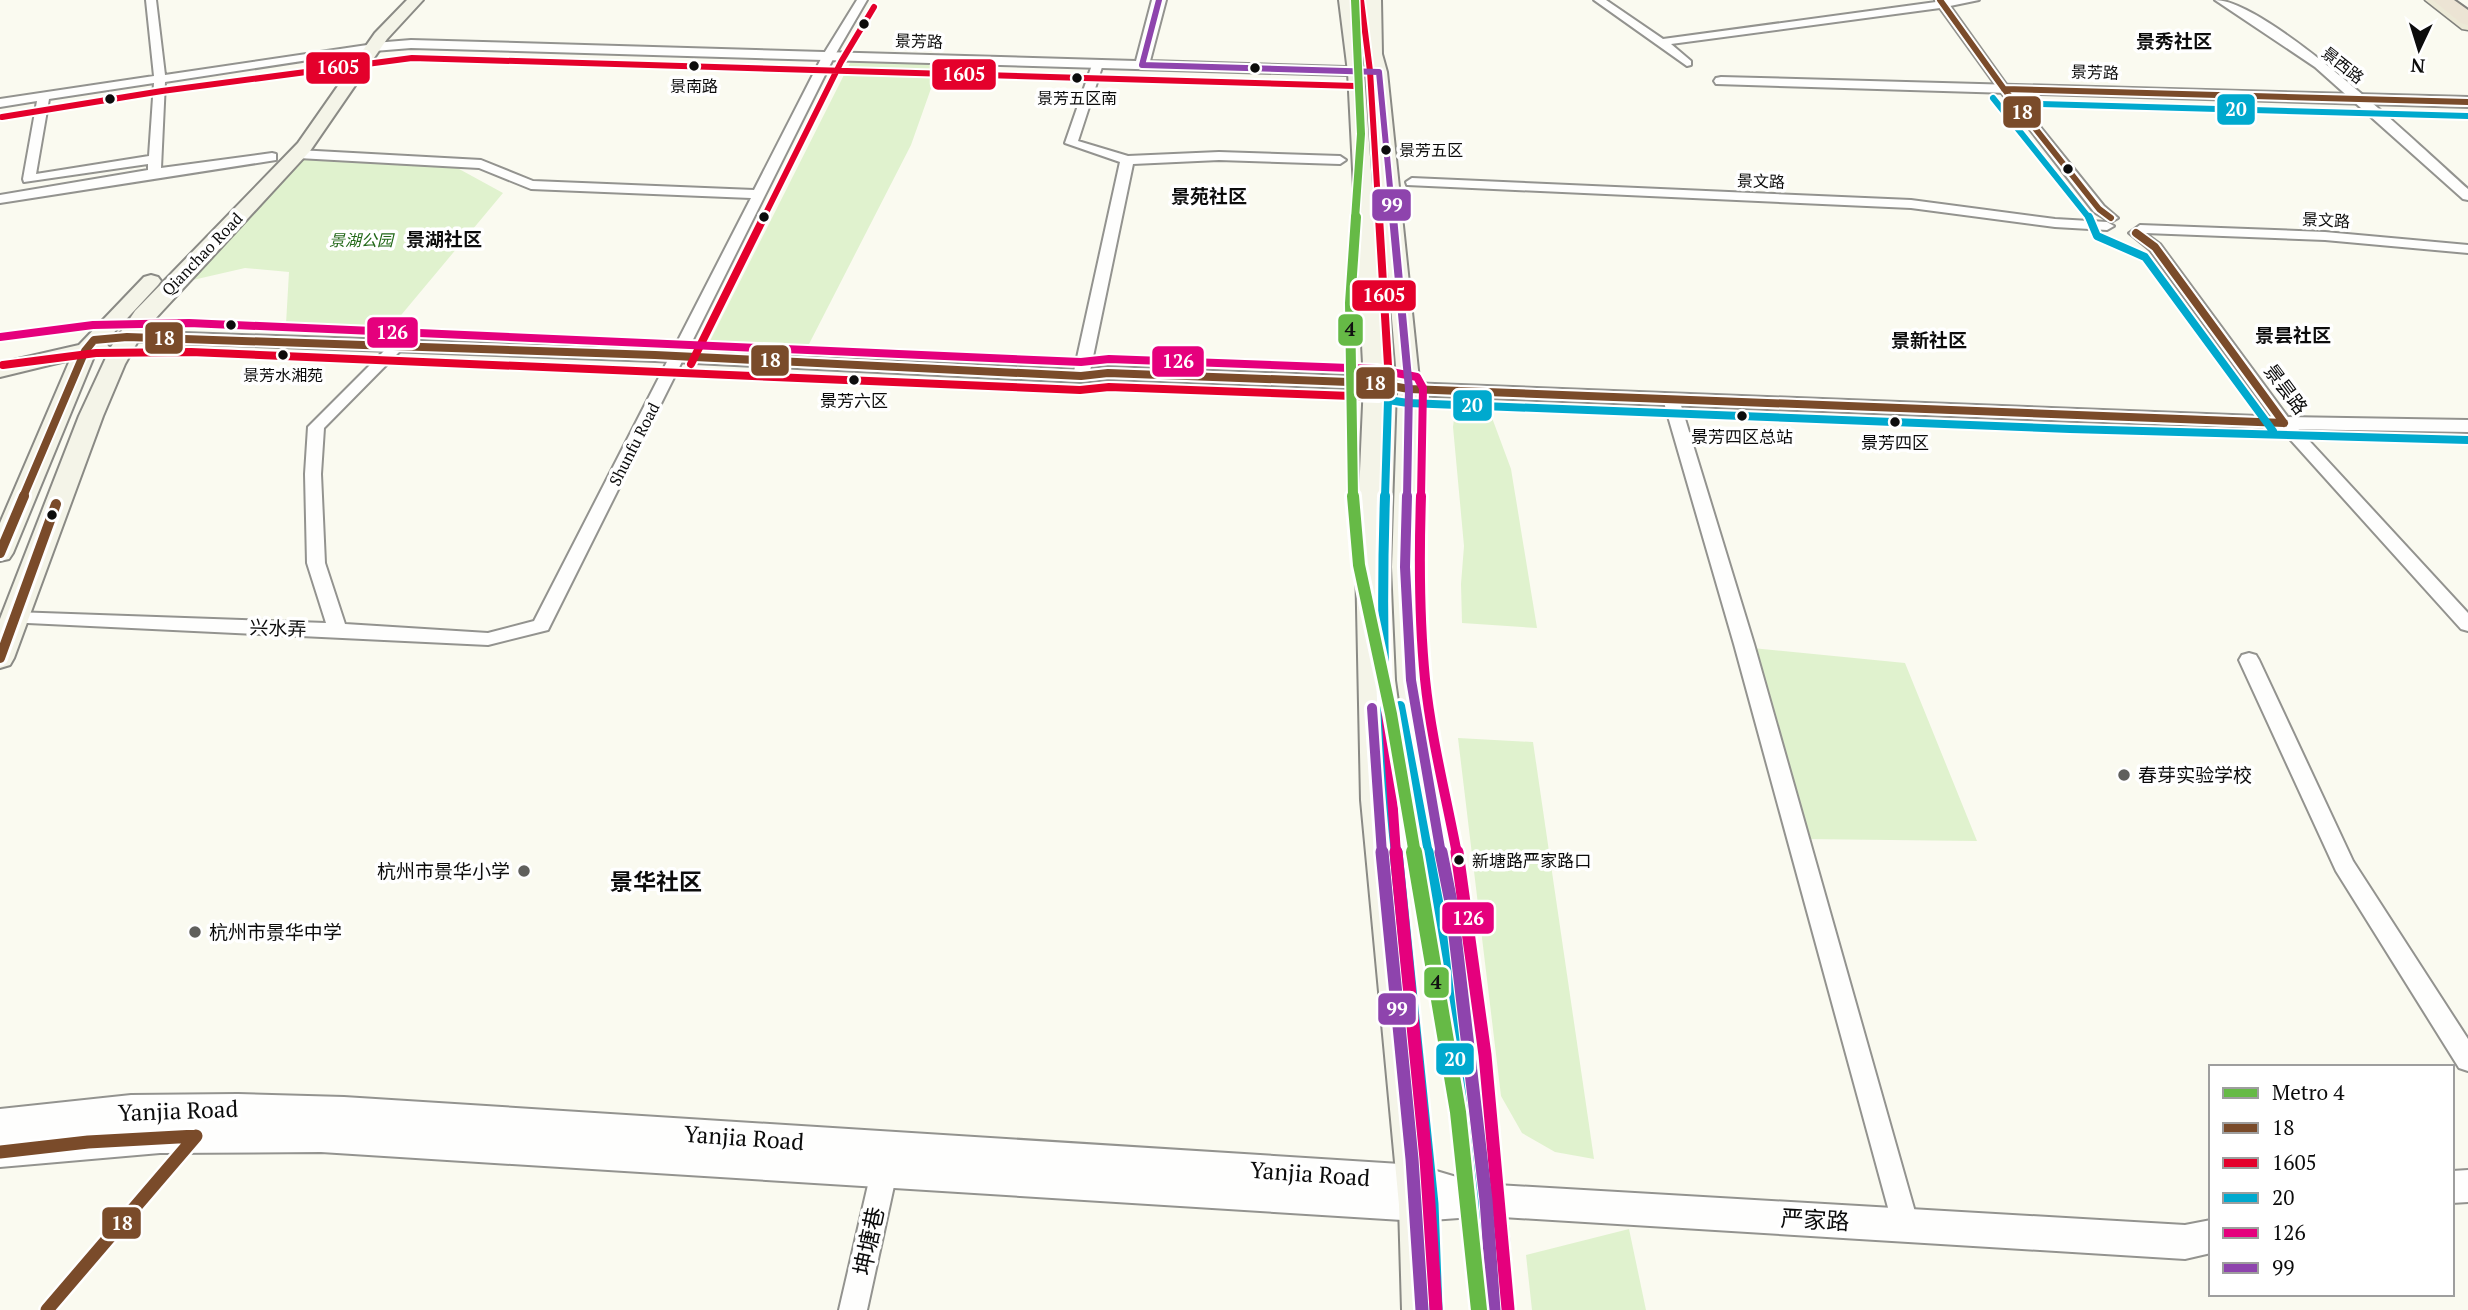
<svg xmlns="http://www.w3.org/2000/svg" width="2468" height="1310" viewBox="0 0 2468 1310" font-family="'PT Serif','Noto Sans SC',serif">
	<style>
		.green { fill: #e0f2ce }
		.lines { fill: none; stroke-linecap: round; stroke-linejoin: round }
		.minor-casing { stroke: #93938f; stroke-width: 4 }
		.tertiary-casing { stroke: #93938f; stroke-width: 4 }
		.secondary-casing { stroke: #8a8a85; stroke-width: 4 }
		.primary-casing { stroke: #80807c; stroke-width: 3 }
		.trunk-casing { stroke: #80807c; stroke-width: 4 }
		.minor { fill: #fefefd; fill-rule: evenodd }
		.tertiary { fill: #fefefd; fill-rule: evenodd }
		.secondary { fill: #f4f4e8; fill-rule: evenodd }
		.primary { fill: #ece9d6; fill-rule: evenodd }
		.trunk { fill: #ece4d4; fill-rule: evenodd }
		.bus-1-far3-casing { stroke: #fff; stroke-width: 10 }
		.bus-1-far2-casing { stroke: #fff; stroke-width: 12 }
		.bus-1-far1-casing { stroke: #fff; stroke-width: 16 }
		.bus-1-casing { stroke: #fff; stroke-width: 18 }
		.bus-2-far1-casing { stroke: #fff; stroke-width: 10 }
		.bus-2-casing { stroke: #fff; stroke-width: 12 }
		.bus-3-far3-casing { stroke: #fff; stroke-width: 10 }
		.bus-3-far2-casing { stroke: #fff; stroke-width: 12 }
		.bus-3-far1-casing { stroke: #fff; stroke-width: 16 }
		.bus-3-casing { stroke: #fff; stroke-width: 18 }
		.bus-4-far2-casing { stroke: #fff; stroke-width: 12 }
		.bus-4-far1-casing { stroke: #fff; stroke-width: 16 }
		.bus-4-casing { stroke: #fff; stroke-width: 18 }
		.bus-5-far3-casing { stroke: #fff; stroke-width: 10 }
		.bus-5-far2-casing { stroke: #fff; stroke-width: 12 }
		.bus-5-far1-casing { stroke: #fff; stroke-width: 16 }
		.bus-5-casing { stroke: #fff; stroke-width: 18 }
		.bus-1-far3 { stroke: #7a4b2a; stroke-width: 6 }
		.bus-1-far2 { stroke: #7a4b2a; stroke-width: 8 }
		.bus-1-far1 { stroke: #7a4b2a; stroke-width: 10 }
		.bus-1 { stroke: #7a4b2a; stroke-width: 13 }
		.bus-2-far1 { stroke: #e4002b; stroke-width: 6 }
		.bus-2 { stroke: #e4002b; stroke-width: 8 }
		.bus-3-far3 { stroke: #00a9ce; stroke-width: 6 }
		.bus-3-far2 { stroke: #00a9ce; stroke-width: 8 }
		.bus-3-far1 { stroke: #00a9ce; stroke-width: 10 }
		.bus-3 { stroke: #00a9ce; stroke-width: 13 }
		.bus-4-far2 { stroke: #e5007d; stroke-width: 8 }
		.bus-4-far1 { stroke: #e5007d; stroke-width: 10 }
		.bus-4 { stroke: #e5007d; stroke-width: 13 }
		.bus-5-far3 { stroke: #8e44ad; stroke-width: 6 }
		.bus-5-far2 { stroke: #8e44ad; stroke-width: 8 }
		.bus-5-far1 { stroke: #8e44ad; stroke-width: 10 }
		.bus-5 { stroke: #8e44ad; stroke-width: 13 }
		.metro-1-far3-casing { stroke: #fff; stroke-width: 11 }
		.metro-1-far2-casing { stroke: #fff; stroke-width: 14 }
		.metro-1-far1-casing { stroke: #fff; stroke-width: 18 }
		.metro-1-casing { stroke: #fff; stroke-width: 21 }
		.metro-1-far3 { stroke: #66ba46; stroke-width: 8 }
		.metro-1-far2 { stroke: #66ba46; stroke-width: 10 }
		.metro-1-far1 { stroke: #66ba46; stroke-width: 12 }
		.metro-1 { stroke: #66ba46; stroke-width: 16 }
		.bus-dot { fill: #0c0c0c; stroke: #fff; stroke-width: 2.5 }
		.poi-dot { fill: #5f5f5c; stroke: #fff; stroke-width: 2.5 }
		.labels { text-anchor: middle; stroke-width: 7; stroke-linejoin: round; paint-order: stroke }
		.far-street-label { font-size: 16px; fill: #0c0c0c; stroke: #fff }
		.far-bus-label { font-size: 16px; fill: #0c0c0c; stroke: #fff }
		.far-park-label { font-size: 16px; font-style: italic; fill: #226818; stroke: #fff }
		.bus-label { font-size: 17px; fill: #0c0c0c; stroke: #fff }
		.far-quarter-label { font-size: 19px; font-weight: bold; fill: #0c0c0c; stroke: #fff }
		.street-label { font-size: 19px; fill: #0c0c0c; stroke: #fff }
		.poi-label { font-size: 19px; fill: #0c0c0c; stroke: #fff; text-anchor: start }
		.quarter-label { font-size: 23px; font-weight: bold; fill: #0c0c0c; stroke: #fff }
		.near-street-label { font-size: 23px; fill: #0c0c0c; stroke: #fff }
		.line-badge { stroke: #fff; stroke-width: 2.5 }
		.badge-label { font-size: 19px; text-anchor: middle; font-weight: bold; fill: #fff }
		.pale-badge-label { font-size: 19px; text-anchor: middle; font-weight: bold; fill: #111 }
	</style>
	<rect width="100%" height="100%" fill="#fafaf0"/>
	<!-- green -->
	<path class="green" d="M851,61l89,2 -29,82 -103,201 -98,-5z
		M296,159l154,5 53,29 -106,127 -34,10 -77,-6 3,-52 -44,-4 -74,17z
		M1488,407l23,62 26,159 -75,-5 -1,-39 3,-38 -11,-119 1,-8 15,-8z
		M1752,648l153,15 72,178 -173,-2z
		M1458,738l75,4 61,417 -39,-7 -33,-19 -21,-37z
		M1629,1229l17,81h-114l-6,-55z"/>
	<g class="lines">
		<defs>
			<path id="minor" d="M146,0h10l9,75 209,-31 6,3 -6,3 -209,32 -4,86 111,-15 4,1v6l-276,43v-8l148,-25v-6l-124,18 -1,-3 14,-78 -37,6v-8l154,-23zM154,83l-5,73 -113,18 13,-75z
				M857,0h10l-32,55 -287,575 -60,15 -481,-23 -2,-4 2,-4 7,-2 312,11 -19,-60 -2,-89 3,-47 85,-85h10l3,3 -3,3 -79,80 -3,46 4,89 20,61 143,9 46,-12 217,-423 -220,-9 -52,-21 -181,-10 -6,-4 6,-4 183,10 52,21 221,9 69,-135z
				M1594,0h12l57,39 273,-37 -1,-2h44l-29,6 58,81 96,119 14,12 -7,4 -17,-10 -94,-121 -60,-83 -269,36 20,17v4l-4,1z
				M2215,0c53,0 208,149 253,189v11l-5,-1 -148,-132z
				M1093,62l10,2 -25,77 50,15 91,-4 121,4 6,4 -6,4 -121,-4 -86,4 -44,212 -8,5 -8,-5 47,-214 -55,-19z
				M1412,178l499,22 144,19 52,3 7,4 -7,4 -52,-3 -144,-19 -504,-23 -1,-3z
				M2140,225l185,7 143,13v8l-143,-13 -180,-7 15,11 130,176 178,193v18l-7,-2 -183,-203 -128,-176 -21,-17z
				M1671,394l8,5 75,245 165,582 -3,9 -10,4 -10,-4 -3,-9 -159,-582 -71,-245z
				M2249,653l7,2 3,5 94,201 115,178v32l-9,-3 -123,-197 -97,-211 3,-5z
				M884,1160l9,3 4,9 -30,138h-28l32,-138 4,-9z"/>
			<path id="tertiary" d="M1152,0h14l-16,61 229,7 7,4 -7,4 -968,-28 -37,3 -7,-4 7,-4 37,-3 725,21z
				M1721,77l747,20v10l-752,-23 -2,-3 2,-3z
				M127,331l528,18 426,21 27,-3 267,10 34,6 875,34 184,3v12l-184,-3 -875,-34 -34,-6 -267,-10 -27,3 -426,-21 -535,-20 -3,-4 3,-4z
				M238,1094l106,3 1072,68 64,19 705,41 26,-5v33l-26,6 -699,-43 -68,5 -1097,-69 -161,1 -160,14v-58l131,-14z
				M2468,1170v32l-16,1v-32z"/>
			<path id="secondary" d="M407,0h16l-36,39 -77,112 -167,181 -18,32 -22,52 -89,242 -4,7 -10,3v-49l79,-203 32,-69 24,-36 163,-168 77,-110z
				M1339,0h16l9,72 22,311 -4,177 9,240 46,405 5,105h-40l-3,-105 -38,-405 -5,-240 8,-177 -16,-311z
				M1365,0h16l1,54 5,18 33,317 -2,178 7,113 14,86 28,136 38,298 9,110h-40l-7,-110 -32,-298 -26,-136 -12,-86 -5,-113 6,-178 -27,-317 -5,-18z
				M151,275l7,2 3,4 -3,4 -53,57 4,5 -3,5 -11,2 -82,199 -4,6 -9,2v-38l70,-163 -70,17v-14l79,-18 65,-68z"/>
			<path id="primary" d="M2425,0h20l23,17v13l-6,-1z"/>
			<path id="trunk" d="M2433,0h21l14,10v15l-7,-2z"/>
		</defs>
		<!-- minor casing -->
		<use href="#minor" class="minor-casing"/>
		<!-- tertiary casing -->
		<use href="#tertiary" class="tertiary-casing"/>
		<!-- secondary casing -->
		<use href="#secondary" class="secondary-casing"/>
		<!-- primary casing -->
		<use href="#primary" class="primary-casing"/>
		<!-- trunk casing -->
		<use href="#trunk" class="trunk-casing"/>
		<!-- minor -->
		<use href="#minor" class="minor"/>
		<!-- tertiary -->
		<use href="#tertiary" class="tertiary"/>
		<!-- secondary -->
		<use href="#secondary" class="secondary"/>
		<!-- primary -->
		<use href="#primary" class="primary"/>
		<!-- trunk -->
		<use href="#trunk" class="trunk"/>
		<defs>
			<path id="bus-1-far3" d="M1940,0l64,89 95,120 12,9
				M2004,89l464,13"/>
			<path id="bus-1-far2" d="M2136,233l19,14 129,176
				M23,497l62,-146 9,-11 33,-3 528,18 426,21 27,-3 267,10 34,6 875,34"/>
			<path id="bus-1-far1" d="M0,553l24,-57
				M0,658l56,-154"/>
			<path id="bus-1" d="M0,1152l88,-10 108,-6
				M47,1310l149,-174"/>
			<path id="bus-2-far1" d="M1361,0l9,71 9,148
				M2,117l160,-26 250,-33 944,28
				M763,219l78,-157 33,-55"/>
			<path id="bus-2" d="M691,364l73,-147
				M3,365l93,-12 95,-1 889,38 29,-3 270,10 7,-6 3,-9 -10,-165"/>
			<path id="bus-3-far3" d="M1993,98l97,121
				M2004,103l464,13"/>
			<path id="bus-3-far2" d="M2089,217l8,19 48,21 128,174
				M1385,497l3,-97 20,3 662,26 398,11"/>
			<path id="bus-3-far1" d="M1385,496c-4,118 -2,240 11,358
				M1400,706l28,148"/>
			<path id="bus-3" d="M1396,852l36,352 4,105
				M1427,852l10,52 35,297 8,109"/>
			<path id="bus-4-far2" d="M0,337l93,-12 96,-2 892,39 28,-3 267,10 41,8 6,11 -2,109"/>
			<path id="bus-4-far1" d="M1421,496c-2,61 -2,122 4,183 6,59 21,117 32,175
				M1386,708l10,146"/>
			<path id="bus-4" d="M1396,852l30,307 10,150
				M1457,852l28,203 23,254"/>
			<path id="bus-5-far3" d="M1142,65l237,7 14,147
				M1142,65l17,-65"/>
			<path id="bus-5-far2" d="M1393,217l16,172 -2,108"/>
			<path id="bus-5-far1" d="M1407,496l-2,71 6,113 30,174
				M1372,708l10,146"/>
			<path id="bus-5" d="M1382,852l30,307 10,151
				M1441,852l10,50 35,298 8,110"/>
		</defs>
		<!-- bus-1-far3 casing -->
		<use href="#bus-1-far3" class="bus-1-far3-casing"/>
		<!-- bus-1-far2 casing -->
		<use href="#bus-1-far2" class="bus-1-far2-casing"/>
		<!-- bus-1-far1 casing -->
		<use href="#bus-1-far1" class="bus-1-far1-casing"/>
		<!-- bus-1 casing -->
		<use href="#bus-1" class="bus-1-casing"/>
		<!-- bus-2-far1 casing -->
		<use href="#bus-2-far1" class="bus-2-far1-casing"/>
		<!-- bus-2 casing -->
		<use href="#bus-2" class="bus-2-casing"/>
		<!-- bus-3-far3 casing -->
		<use href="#bus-3-far3" class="bus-3-far3-casing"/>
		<!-- bus-3-far2 casing -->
		<use href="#bus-3-far2" class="bus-3-far2-casing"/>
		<!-- bus-3-far1 casing -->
		<use href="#bus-3-far1" class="bus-3-far1-casing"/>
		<!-- bus-3 casing -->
		<use href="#bus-3" class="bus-3-casing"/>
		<!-- bus-4-far2 casing -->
		<use href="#bus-4-far2" class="bus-4-far2-casing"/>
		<!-- bus-4-far1 casing -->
		<use href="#bus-4-far1" class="bus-4-far1-casing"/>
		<!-- bus-4 casing -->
		<use href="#bus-4" class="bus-4-casing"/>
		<!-- bus-5-far3 casing -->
		<use href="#bus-5-far3" class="bus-5-far3-casing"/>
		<!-- bus-5-far2 casing -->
		<use href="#bus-5-far2" class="bus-5-far2-casing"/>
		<!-- bus-5-far1 casing -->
		<use href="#bus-5-far1" class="bus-5-far1-casing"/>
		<!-- bus-5 casing -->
		<use href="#bus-5" class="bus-5-casing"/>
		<!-- bus-1-far3 -->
		<use href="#bus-1-far3" class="bus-1-far3"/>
		<!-- bus-1-far2 -->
		<use href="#bus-1-far2" class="bus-1-far2"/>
		<!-- bus-1-far1 -->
		<use href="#bus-1-far1" class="bus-1-far1"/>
		<!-- bus-1 -->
		<use href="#bus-1" class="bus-1"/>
		<!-- bus-2-far1 -->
		<use href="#bus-2-far1" class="bus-2-far1"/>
		<!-- bus-2 -->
		<use href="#bus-2" class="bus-2"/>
		<!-- bus-3-far3 -->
		<use href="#bus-3-far3" class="bus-3-far3"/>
		<!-- bus-3-far2 -->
		<use href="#bus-3-far2" class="bus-3-far2"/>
		<!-- bus-3-far1 -->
		<use href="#bus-3-far1" class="bus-3-far1"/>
		<!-- bus-3 -->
		<use href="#bus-3" class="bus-3"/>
		<!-- bus-4-far2 -->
		<use href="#bus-4-far2" class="bus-4-far2"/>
		<!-- bus-4-far1 -->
		<use href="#bus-4-far1" class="bus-4-far1"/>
		<!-- bus-4 -->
		<use href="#bus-4" class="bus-4"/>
		<!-- bus-5-far3 -->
		<use href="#bus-5-far3" class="bus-5-far3"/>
		<!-- bus-5-far2 -->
		<use href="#bus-5-far2" class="bus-5-far2"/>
		<!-- bus-5-far1 -->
		<use href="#bus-5-far1" class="bus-5-far1"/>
		<!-- bus-5 -->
		<use href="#bus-5" class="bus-5"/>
		<defs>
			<path id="metro-1-far3" d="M1355,0l6,134 -6,85"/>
			<path id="metro-1-far2" d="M1353,497l-3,-194 6,-86"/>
			<path id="metro-1-far1" d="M1353,496l6,69 32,149 24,140"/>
			<path id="metro-1" d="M1414,852l44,260 21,198"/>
		</defs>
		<!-- metro-1-far3 casing -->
		<use href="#metro-1-far3" class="metro-1-far3-casing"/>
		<!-- metro-1-far2 casing -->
		<use href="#metro-1-far2" class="metro-1-far2-casing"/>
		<!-- metro-1-far1 casing -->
		<use href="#metro-1-far1" class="metro-1-far1-casing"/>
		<!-- metro-1 casing -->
		<use href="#metro-1" class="metro-1-casing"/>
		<!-- metro-1-far3 -->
		<use href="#metro-1-far3" class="metro-1-far3"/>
		<!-- metro-1-far2 -->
		<use href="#metro-1-far2" class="metro-1-far2"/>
		<!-- metro-1-far1 -->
		<use href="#metro-1-far1" class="metro-1-far1"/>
		<!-- metro-1 -->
		<use href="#metro-1" class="metro-1"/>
	</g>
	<!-- markers -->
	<g class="bus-dot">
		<circle cx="864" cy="24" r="6"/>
		<circle cx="694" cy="66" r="6"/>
		<circle cx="1255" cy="68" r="6"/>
		<circle cx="1077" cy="78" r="6"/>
		<circle cx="110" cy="99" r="6"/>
		<circle cx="1386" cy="150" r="6"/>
		<circle cx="2068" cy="169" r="6"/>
		<circle cx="764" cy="217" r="6"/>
		<circle cx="231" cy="325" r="6"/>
		<circle cx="283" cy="355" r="6"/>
		<circle cx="854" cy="380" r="6"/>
		<circle cx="1742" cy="416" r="6"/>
		<circle cx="1895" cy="422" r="6"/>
		<circle cx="52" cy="515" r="6"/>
		<circle cx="1459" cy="860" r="6"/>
	</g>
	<g class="poi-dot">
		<circle cx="2124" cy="775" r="7"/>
		<circle cx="524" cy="871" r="7"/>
		<circle cx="195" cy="932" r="7"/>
	</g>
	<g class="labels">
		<!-- far-street labels -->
		<g class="far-street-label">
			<text transform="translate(919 41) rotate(2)" y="6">景芳路</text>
			<text transform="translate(2343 65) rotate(38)" y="6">景西路</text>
			<text transform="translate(2095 72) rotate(2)" y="6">景芳路</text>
			<text transform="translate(1761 181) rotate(2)" y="6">景文路</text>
			<text transform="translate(2326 220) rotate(3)" y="6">景文路</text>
			<text transform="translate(202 254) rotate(-46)" y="6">Qianchao Road</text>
			<text transform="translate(634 444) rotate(-63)" y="6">Shunfu Road</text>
		</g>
		<!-- far-bus labels -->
		<g class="far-bus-label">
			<text x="694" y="92">景南路</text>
			<text x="1077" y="104">景芳五区南</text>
			<text x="1399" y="156" text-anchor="start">景芳五区</text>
			<text x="283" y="381">景芳水湘苑</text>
		</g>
		<!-- far-park labels -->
		<g class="far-park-label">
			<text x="361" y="246">景湖公园</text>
		</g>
		<!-- bus labels -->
		<g class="bus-label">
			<text x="854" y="407">景芳六区</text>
			<text x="1742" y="443">景芳四区总站</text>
			<text x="1895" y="449">景芳四区</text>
			<text x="1472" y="867" text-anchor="start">新塘路严家路口</text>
		</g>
		<!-- far-quarter labels -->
		<g class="far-quarter-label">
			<text x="2174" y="48">景秀社区</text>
			<text x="1209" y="203">景苑社区</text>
			<text x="444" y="246">景湖社区</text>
			<text x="2293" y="342">景昙社区</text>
			<text x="1929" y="347">景新社区</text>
		</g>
		<!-- street labels -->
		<g class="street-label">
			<text transform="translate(2286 389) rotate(53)" y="7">景昙路</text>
			<text transform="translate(278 628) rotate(2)" y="7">兴水弄</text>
		</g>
		<!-- poi labels -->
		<g class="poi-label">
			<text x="2138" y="782">春芽实验学校</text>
			<text x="510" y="878" text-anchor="end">杭州市景华小学</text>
			<text x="209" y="939">杭州市景华中学</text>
		</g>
		<!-- quarter labels -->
		<g class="quarter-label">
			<text x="656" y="890">景华社区</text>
		</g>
		<!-- near-street labels -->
		<g class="near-street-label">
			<text transform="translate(178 1111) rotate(-2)" y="8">Yanjia Road</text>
			<text transform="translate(744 1138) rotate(4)" y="8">Yanjia Road</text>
			<text transform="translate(1310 1174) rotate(4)" y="8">Yanjia Road</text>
			<text transform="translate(1815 1220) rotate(3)" y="8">严家路</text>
			<text transform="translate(869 1241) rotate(-78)" y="8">坤塘巷</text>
		</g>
	</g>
	<g class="line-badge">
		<rect x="305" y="51" width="66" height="34" rx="7" fill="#e4002b"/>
		<rect x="931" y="58" width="66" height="33" rx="7" fill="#e4002b"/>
		<rect x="2216" y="93" width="40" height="33" rx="7" fill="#00a9ce"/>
		<rect x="2002" y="95" width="40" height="34" rx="7" fill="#7a4b2a"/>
		<rect x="1371" y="188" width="41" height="34" rx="7" fill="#8e44ad"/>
		<rect x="1351" y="279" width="66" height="33" rx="7" fill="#e4002b"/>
		<rect x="1337" y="313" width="27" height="34" rx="7" fill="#66ba46"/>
		<rect x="366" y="316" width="53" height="33" rx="7" fill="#e5007d"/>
		<rect x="144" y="321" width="40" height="34" rx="7" fill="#7a4b2a"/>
		<rect x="750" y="344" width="40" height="33" rx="7" fill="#7a4b2a"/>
		<rect x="1151" y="345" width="54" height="33" rx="7" fill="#e5007d"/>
		<rect x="1355" y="366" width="41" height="34" rx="7" fill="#7a4b2a"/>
		<rect x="1452" y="389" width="41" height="33" rx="7" fill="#00a9ce"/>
		<rect x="1441" y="901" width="54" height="34" rx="7" fill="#e5007d"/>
		<rect x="1423" y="966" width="27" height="33" rx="7" fill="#66ba46"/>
		<rect x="1377" y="992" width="40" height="34" rx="7" fill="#8e44ad"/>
		<rect x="1435" y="1042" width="40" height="34" rx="7" fill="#00a9ce"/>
		<rect x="101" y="1206" width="41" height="34" rx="7" fill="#7a4b2a"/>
	</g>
	<g class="badge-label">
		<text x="338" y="74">1605</text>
		<text x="964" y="81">1605</text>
		<text x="2236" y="116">20</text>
		<text x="2022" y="119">18</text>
		<text x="1392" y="212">99</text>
		<text x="1384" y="302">1605</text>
		<text x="392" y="339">126</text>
		<text x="164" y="345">18</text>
		<text x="770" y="367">18</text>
		<text x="1178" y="368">126</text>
		<text x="1375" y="390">18</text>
		<text x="1472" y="412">20</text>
		<text x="1468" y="925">126</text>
		<text x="1397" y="1016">99</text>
		<text x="1455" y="1066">20</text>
		<text x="122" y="1230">18</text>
	</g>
	<g class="pale-badge-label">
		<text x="1350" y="336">4</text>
		<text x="1436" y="989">4</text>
	</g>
	<!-- legend -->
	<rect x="2209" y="1065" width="245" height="231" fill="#ffffff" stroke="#9e9e9e" stroke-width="2"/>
	<rect x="2223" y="1088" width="35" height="10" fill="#66ba46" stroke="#9e9e9e" stroke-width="2"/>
	<text x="2272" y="1100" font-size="21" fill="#0c0c0c">Metro 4</text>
	<rect x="2223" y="1123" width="35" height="10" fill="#7a4b2a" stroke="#9e9e9e" stroke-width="2"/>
	<text x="2272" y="1135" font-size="21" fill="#0c0c0c">18</text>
	<rect x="2223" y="1158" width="35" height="10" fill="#e4002b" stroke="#9e9e9e" stroke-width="2"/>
	<text x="2272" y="1170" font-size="21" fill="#0c0c0c">1605</text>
	<rect x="2223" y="1193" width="35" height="10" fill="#00a9ce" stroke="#9e9e9e" stroke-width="2"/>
	<text x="2272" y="1205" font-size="21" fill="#0c0c0c">20</text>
	<rect x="2223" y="1228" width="35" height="10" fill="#e5007d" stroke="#9e9e9e" stroke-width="2"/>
	<text x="2272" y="1240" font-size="21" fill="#0c0c0c">126</text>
	<rect x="2223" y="1263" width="35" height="10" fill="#8e44ad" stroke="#9e9e9e" stroke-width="2"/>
	<text x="2272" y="1275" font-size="21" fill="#0c0c0c">99</text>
	<!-- north arrow -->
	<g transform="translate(2419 49) rotate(184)" stroke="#ffffff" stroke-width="5" paint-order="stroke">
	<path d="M0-5L12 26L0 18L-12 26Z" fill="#0c0c0c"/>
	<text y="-10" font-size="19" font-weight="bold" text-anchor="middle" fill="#0c0c0c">N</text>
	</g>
</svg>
